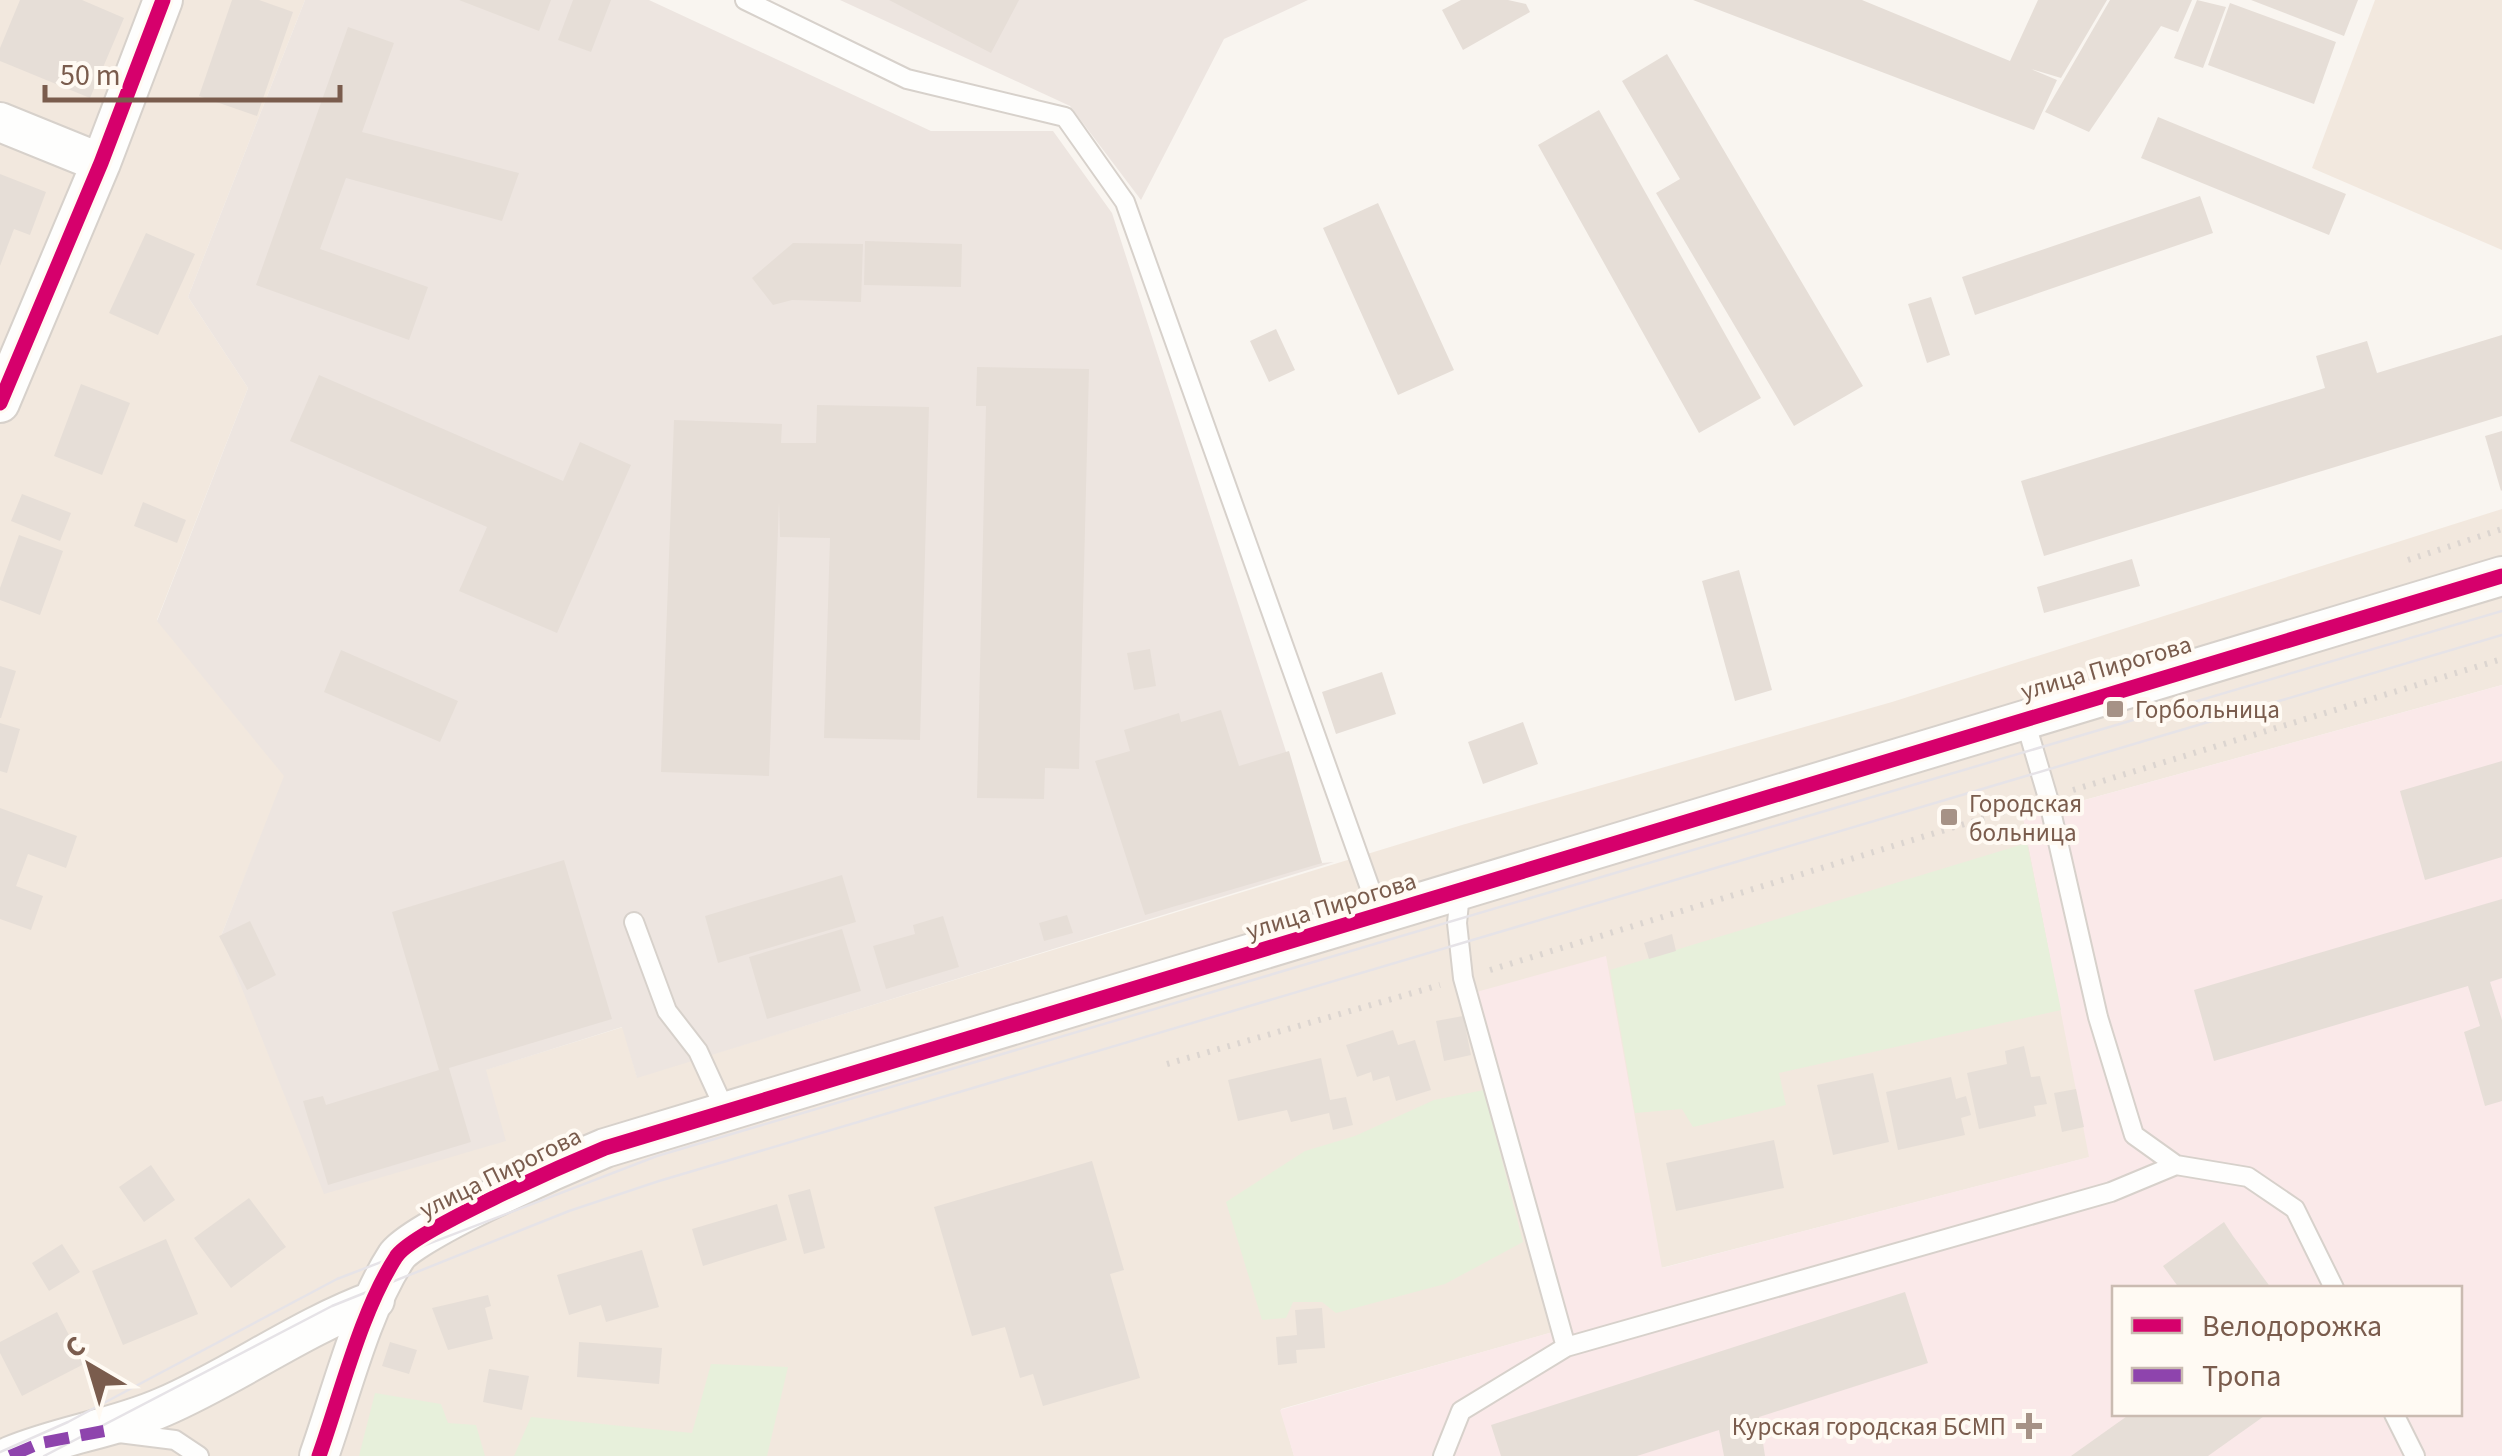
<svg xmlns="http://www.w3.org/2000/svg" width="2502" height="1456" viewBox="0 0 2502 1456" font-family="'Source Sans 3',sans-serif">
	<style>
		.residential { fill: #f2e8de }
		.industrial { fill: #ede5e0 }
		.medical { fill: #fae9e9; fill-rule: evenodd }
		.green { fill: #e7f0db }
		.building { fill: #e6ded7 }
		.lines { fill: none; stroke-linecap: round; stroke-linejoin: round }
		.lane-casing { stroke: #d7d1cb; stroke-width: 22 }
		.street-casing { stroke: #d7d1cb; stroke-width: 42 }
		.path { stroke: #dcd5d0; stroke-width: 6; stroke-dasharray: 2.5 8; stroke-linecap: butt }
		.lane { stroke: #fefefd; stroke-width: 18 }
		.street { stroke: #fefefd; stroke-width: 38 }
		.tram { stroke: #e6e3e7; stroke-width: 2.5 }
		.quiet { stroke: #8e44ad; stroke-width: 12; stroke-dasharray: 25 12; stroke-linecap: butt }
		.cycleway-casing { stroke: #fffaf3; stroke-width: 21 }
		.cycleway { stroke: #d6006c; stroke-width: 15 }
		.poi-dot { fill: #a69286; stroke: #fffaf3; stroke-width: 4 }
		.labels { text-anchor: middle; stroke-width: 8; stroke-linejoin: round; paint-order: stroke }
		.street-label { font-size: 25px; fill: #7a5c4d; stroke: #fffaf3 }
		.poi-label { font-size: 25px; fill: #7a5c4d; stroke: #fffaf3; text-anchor: start }
	</style>
	<rect width="100%" height="100%" fill="#f9f5f0"/>
	<!-- residential -->
	<path class="residential" d="M0,0h305l-117,297 60,91 -91,232 128,156 -64,160 284,205 -20,-71 138,-43 14,50 825,-252 430,-123 610,-193v176l-479,132 67,340 -429,111 -56,-312 -48,375 -276,78 13,47h-1294z
		M2375,0h127v250l-190,-82z"/>
	<!-- industrial -->
	<path class="industrial" d="M305,0h344l282,131h122l59,82 210,650 12,-1 -697,216 -15,-51 -136,43 20,71 -182,53 -103,-258 63,-160 -127,-155 91,-233 -60,-91z
		M840,0h468l-84,39 -83,161 -71,-94z"/>
	<!-- medical -->
	<path class="medical" d="M2502,685v771h-1208l-14,-46 276,-79 -94,-335 144,-40 56,312 427,-111 -66,-340zM2114,1288h346v126h-346z"/>
	<!-- green -->
	<path class="green" d="M2027,843l34,167 -282,63 7,32 -93,22 -11,-18 -47,4 -25,-143z
		M1484,1090l39,152 -78,42 -109,29 -14,-11h-29l-7,16 -24,2 -36,-118 79,-51 50,-15 79,-36z
		M711,1364l77,3 -21,89h-253l17,-39 161,16z
		M375,1393l66,11 7,19 28,2 9,31h-126z"/>
	<!-- building -->
	<path class="building" d="M20,0h62l42,18 -34,80 -90,-37v-13z
		M232,0h27l34,12 -36,104 -58,-20z
		M459,0h92l-12,31z
		M573,0h38l-20,52 -33,-12z
		M889,0h130l-28,53z
		M1461,0h47l18,4 4,8 -67,38 -21,-40z
		M1693,0h169l148,61 28,-61h69l-46,78 -30,-9 26,11 -23,50z
		M2110,0h82l-14,32 -17,-6 -72,106 -44,-20z
		M2197,0l29,7 -23,61 -29,-10z
		M2251,0h107l-14,36z
		M2230,3l106,39 -22,62 -106,-39z
		M348,27l46,16 -32,89 157,41 -17,48 -156,-43 -26,71 108,38 -19,53 -153,-55z
		M1667,54l196,332 -69,40 -138,-233 24,-14 -58,-98z
		M1599,110l162,288 -62,35 -161,-288z
		M2158,117l188,77 -17,41 -188,-77z
		M0,174l46,18 -16,43 -16,-6 -14,37z
		M2200,196l13,37 -238,82 -13,-38z
		M1378,203l76,167 -56,25 -75,-167z
		M146,233l49,21 -37,81 -49,-22z
		M865,241l97,3 -1,43 -97,-2z
		M793,243l70,1 -2,58 -69,-2 -19,5 -21,-27z
		M1931,297l19,58 -23,8 -19,-59z
		M1276,329l19,41 -26,12 -19,-41z
		M2502,335v81l-458,140 -23,-75 304,-93 -9,-32 51,-15 10,32z
		M977,367l112,2 -10,400 -34,-1 -1,31 -67,-1 9,-392h-10z
		M319,375l244,106 17,-39 51,23 -74,168 -98,-42 28,-64 -197,-86z
		M81,384l49,19 -28,72 -48,-19z
		M817,405l112,2 -9,333 -96,-2 6,-200 -50,-1 -1,-35 -10,274 -108,-4 13,-352 108,4 -1,19h35z
		M2502,431v59l-1,1 -16,-55z
		M22,494l49,19 -11,28 -49,-20z
		M143,502l43,18 -9,23 -43,-17z
		M19,535l44,16 -23,64 -40,-15v-12z
		M2132,559l8,27 -96,27 -7,-26z
		M1739,570l33,120 -37,11 -33,-120z
		M1150,649l6,37 -22,4 -7,-37z
		M341,650l117,51 -18,41 -116,-50z
		M0,666l16,5 -15,47h-1z
		M1382,672l14,42 -60,20 -14,-42z
		M1221,710l18,56 50,-15 33,112 -177,52 -50,-154 35,-10 -6,-21 55,-17 2,9z
		M1523,722l15,42 -55,20 -15,-42z
		M0,723l20,6 -13,44 -7,-2z
		M2502,761v96l-77,23 -25,-89z
		M0,808l77,28 -11,32 -38,-14 -12,32 27,10 -12,34 -31,-11z
		M564,860l48,159 -163,49 22,74 -143,43 -25,-84 20,-5 3,9 113,-35 -47,-158z
		M842,875l14,47 -138,41 -13,-47z
		M2502,899v79l-12,4 12,38v81l-17,5 -21,-74 16,-6 -12,-40 -254,75 -20,-71z
		M1067,915l6,18 -29,8 -5,-18z
		M943,916l16,51 -73,22 -13,-43 42,-12 -2,-9z
		M250,921l26,54 -29,15 -28,-54z
		M842,929l19,62 -94,28 -18,-62z
		M1672,934l4,17 -27,8 -5,-16z
		M1463,1016l8,39 -27,6 -8,-40z
		M1393,1030l5,15 17,-5 16,50 -35,11 -7,-25 -16,5 -2,-9 -14,5 -11,-32z
		M2024,1046l7,31 9,-1 7,28 -13,2 2,10 -57,13 -12,-56 40,-9 -2,-13z
		M1321,1058l9,42 16,-3 7,28 -20,5 -4,-17 -38,9 -4,-12 -49,11 -10,-41z
		M1873,1073l16,69 -56,13 -16,-70z
		M1951,1077l5,22 10,-3 5,19 -10,3 4,17 -67,15 -12,-58z
		M2076,1089l8,38 -22,5 -8,-39z
		M1774,1140l10,48 -108,23 -10,-48z
		M1092,1161l32,109 -14,4 30,104 -97,28 -10,-32 -13,4 -15,-51 -33,9 -38,-129z
		M151,1165l24,35 -31,22 -25,-35z
		M810,1189l15,59 -21,6 -16,-59z
		M249,1198l37,49 -55,41 -37,-50z
		M777,1204l10,36 -84,26 -11,-37z
		M2224,1222l9,14 38,52h-92l-16,-22z
		M166,1239l32,75 -75,31 -31,-74z
		M62,1244l18,28 -31,19 -17,-28z
		M642,1250l17,57 -53,15 -5,-17 -32,10 -12,-40z
		M1905,1292l23,71 -169,54 6,39h-41l-5,-26 -82,26h-136l-10,-31z
		M488,1295l3,11 -6,2 8,31 -45,11 -16,-42z
		M1322,1308l3,40 -29,2 1,13 -19,2 -2,-28 21,-2 -2,-25z
		M57,1312l27,52 -62,32 -22,-43v-11z
		M390,1342l27,8 -8,24 -27,-8z
		M579,1342l83,6 -3,36 -82,-7z
		M489,1369l40,7 -7,34 -39,-8z
		M2130,1414h137l-59,42h-137z"/>
	<g class="lines">
		<defs>
			<path id="lane" d="M745,0l162,79 158,38 60,85 255,714
				M2024,717l24,81 50,219 36,118 42,30
				M1460,893l-3,30 6,55 103,369
				M634,922l33,89 31,40 28,61
				M2394,1414l21,42
				M119,1433l56,7 24,16
				M1443,1456l18,-45 105,-64 545,-155 65,-27 72,12 47,32 39,79"/>
			<path id="street" d="M0,122l101,41
				M0,403l101,-240 62,-163
				M10,1456c50,-21 103,-27 153,-49 72,-31 138,-80 212,-107
				M319,1456c22,-62 42,-145 77,-199 16,-26 173,-94 209,-109l1897,-572"/>
		</defs>
		<!-- lane casing -->
		<use href="#lane" class="lane-casing"/>
		<!-- street casing -->
		<use href="#street" class="street-casing"/>
		<!-- path -->
		<path class="path" d="M2408,560l94,-31
			M2073,790l429,-131
			M1490,970l533,-164
			M1167,1064l273,-79"/>
		<!-- lane -->
		<use href="#lane" class="lane"/>
		<!-- street -->
		<use href="#street" class="street"/>
		<!-- tram -->
		<path class="tram" d="M0,1452l68,-30 269,-143 320,-123 1845,-545
			M44,1456l288,-150 237,-95 90,-30 1843,-546"/>
		<!-- quiet -->
		<path class="quiet" d="M10,1456l31,-13 63,-12"/>
		<defs>
			<path id="cycleway" d="M0,403l101,-240 62,-163
				M319,1456c22,-62 42,-145 77,-199 16,-26 173,-94 209,-109l1897,-572"/>
		</defs>
		<!-- cycleway casing -->
		<use href="#cycleway" class="cycleway-casing"/>
		<!-- cycleway -->
		<use href="#cycleway" class="cycleway"/>
	</g>
	<!-- markers -->
	<g class="poi-dot">
		<rect x="2105" y="699" width="20" height="20" rx="5"/>
		<rect x="1939" y="807" width="20" height="20" rx="5"/>
		<path d="M2024 1411h10v10h10v10h-10v10h-10v-10h-10v-10h10z"/>
	</g>
	<g class="labels">
		<!-- street labels -->
		<g class="street-label">
			<text transform="translate(2106 667) rotate(-16)" y="9">улица Пирогова</text>
			<text transform="translate(1331 905) rotate(-17)" y="9">улица Пирогова</text>
			<text transform="translate(500 1172) rotate(-26)" y="9">улица Пирогова</text>
		</g>
		<!-- poi labels -->
		<g class="poi-label">
			<text x="2135" y="718">Горбольница</text>
			<text x="1969" y="812">Городская<tspan x="1969" dy="29">больница</tspan></text>
			<text x="2006" y="1435" text-anchor="end">Курская городская БСМП</text>
		</g>
	</g>
	<!-- legend -->
	<rect x="2112" y="1286" width="350" height="130" fill="#fffaf3" stroke="#cabbb1" stroke-width="2.5"/>
	<rect x="2132" y="1318" width="50" height="15" fill="#d6006c" stroke="#cabbb1" stroke-width="2.5"/>
	<text x="2202" y="1336" font-size="30" fill="#7a5c4d">Велодорожка</text>
	<rect x="2132" y="1368" width="50" height="15" fill="#8e44ad" stroke="#cabbb1" stroke-width="2.5"/>
	<text x="2202" y="1386" font-size="30" fill="#7a5c4d">Тропа</text>
	<!-- north arrow -->
	<g transform="translate(90 1366) rotate(322)" stroke="#fffaf3" stroke-width="8" paint-order="stroke">
	<path d="M0-8L18 38L0 25L-18 38Z" fill="#7a5c4d"/>
	<text y="-15" font-size="28" font-weight="bold" text-anchor="middle" fill="#7a5c4d">С</text>
	</g>
	<!-- scale -->
	<path d="M45 85v15h295v-15" fill="none" stroke="#7a5c4d" stroke-width="5"/>
	<text x="60" y="85" font-size="30" fill="#7a5c4d" stroke="#fffaf3" stroke-width="8" paint-order="stroke">50 m</text>
</svg>
